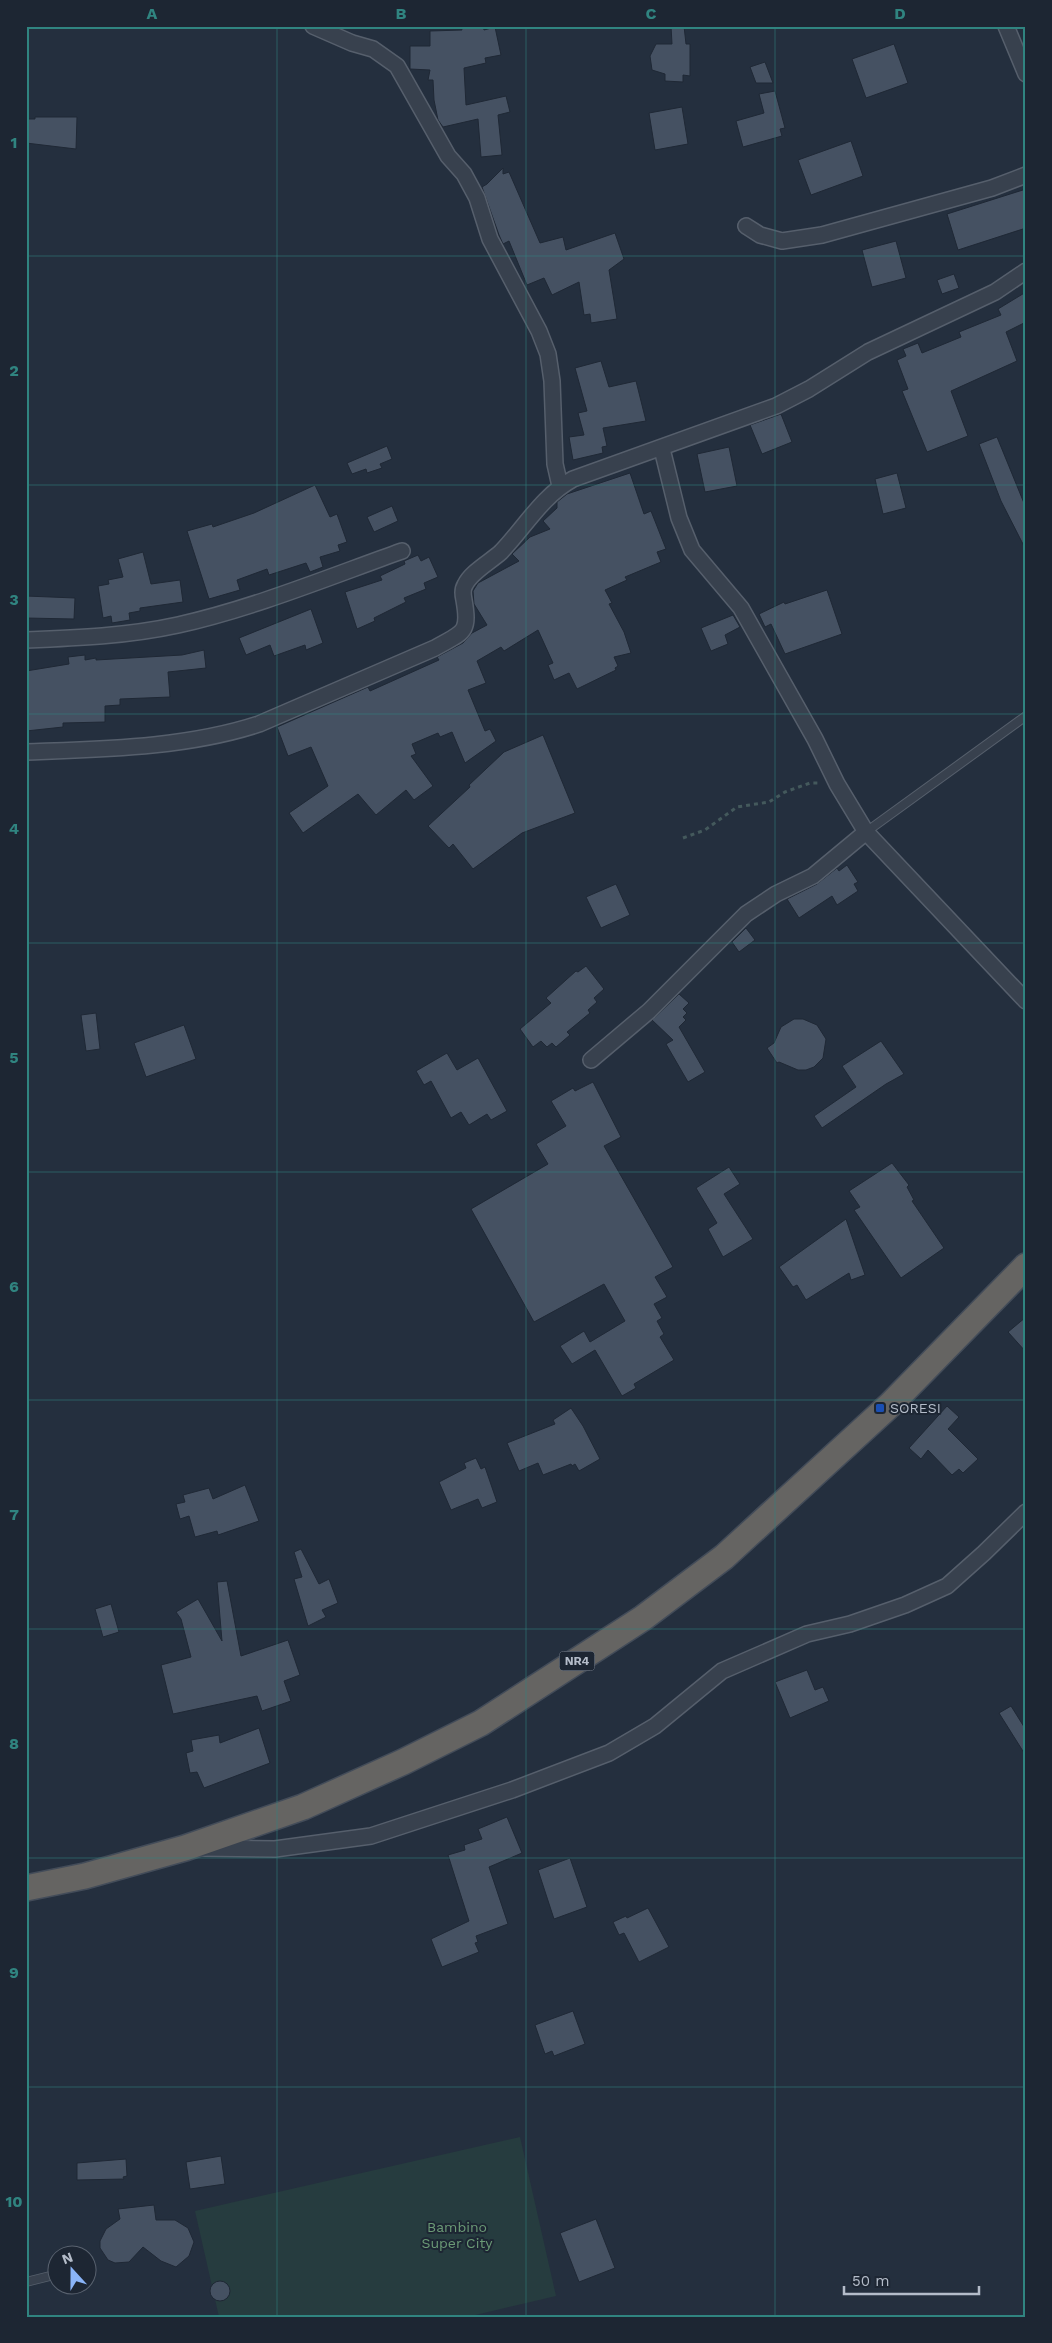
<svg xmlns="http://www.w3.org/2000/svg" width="1052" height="2343" viewBox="0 0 1052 2343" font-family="'Work Sans',sans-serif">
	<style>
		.green { fill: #263c3f }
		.building { fill: #455162; stroke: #1f2835 }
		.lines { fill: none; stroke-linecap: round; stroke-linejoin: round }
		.service-casing { stroke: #565f6c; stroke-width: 10 }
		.minor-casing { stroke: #565f6c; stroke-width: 18 }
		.trunk-casing { stroke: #434c59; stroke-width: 28 }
		.path { stroke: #44595c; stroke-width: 3; stroke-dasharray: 4 4; stroke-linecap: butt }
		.service { stroke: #38414e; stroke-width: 8 }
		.minor { stroke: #38414e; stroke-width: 15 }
		.trunk { stroke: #656462; stroke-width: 25 }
		.grid { fill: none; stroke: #308480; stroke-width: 1; stroke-opacity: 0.55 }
		.transit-dot { fill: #1a4fb4; stroke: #1d2633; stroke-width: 2 }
		.labels { text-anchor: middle; stroke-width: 4; stroke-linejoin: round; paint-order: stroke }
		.shield { fill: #1d2633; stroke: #878f9c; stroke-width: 1 }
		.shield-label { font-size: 12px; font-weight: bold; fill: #b4bcc9 }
		.poi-label { font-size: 14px; fill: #b4bcc9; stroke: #1d2633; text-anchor: start }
		.park-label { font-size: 14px; fill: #6b9a76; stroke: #1d2633 }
		.neatline { fill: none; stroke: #308480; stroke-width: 2 }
		.grid-label { font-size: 16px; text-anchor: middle; font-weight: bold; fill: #308480 }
	</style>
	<rect width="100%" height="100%" fill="#242f3e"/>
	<!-- green -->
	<path class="green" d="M520,2137l36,159 -89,21h-248l-24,-106z"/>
	<!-- building -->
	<path class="building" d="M461,26h22l1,4 11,-3 6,28 -16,3 1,5 -22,5 2,37 40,-9 4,16 -12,3 4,40 -21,2 -3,-38 -35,8 -5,-7 -4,-20 -1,-20h-5l2,-10 -20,-1v-23h20v-15l32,-1z
		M671,26h13l2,18h4v32l-7,-1v7l-18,-1v-7l-13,-4 -2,-14 6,-12h16z
		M894,44l14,39 -42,15 -14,-39z
		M765,62l8,21h-17l-6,-16z
		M775,91l10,37 -5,1 2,7 -39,11 -7,-26 28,-8 -5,-19z
		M682,107l6,37 -33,6 -6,-37z
		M35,117h42l-1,32 -50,-6v-24h9z
		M851,141l12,35 -52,19 -13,-35z
		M503,168v6l6,-2 31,71 23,-6 3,13 49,-17 9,26 -15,11 8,49 -26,4 -1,-9 -6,1 -5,-33 -27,13 -8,-17 -17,7 -18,-44 -6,3 -4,-9 -17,-48 5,-3z
		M1026,189v39l-68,22 -11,-36z
		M896,241l10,37 -34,9 -10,-37z
		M954,274l5,14 -17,6 -5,-14z
		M1026,292v30l-20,10 11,29 -66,30 17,45 -41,16 -25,-61 6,-2 -11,-29 9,-4 -3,-7 15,-6 4,10 39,-16 -2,-5 42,-17 -3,-6z
		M601,361l8,26 27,-6 10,40 -43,7 4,18 -5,1 1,6 -30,7 -4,-23 15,-2 -6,-22 9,-2 -12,-43z
		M781,414l11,28 -30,12 -12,-29z
		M997,437l29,71v42l-25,-49 -22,-57z
		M387,446l5,13 -12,5 2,4 -15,5 -1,-4 -14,5 -5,-11z
		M729,447l8,39 -32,6 -8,-38z
		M630,473l14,41 7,-3 15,38 -9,3 4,10 -36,15 2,3 -22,10 7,13 -3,1 15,28 7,21 -17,4 4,9 -3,2 1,2 -39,19 -8,-16 -15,7 -6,-15 5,-2 -15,-33 -34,21 -3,-4 -24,14 9,22 -18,7 17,41 5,-2 6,12 -31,22 -13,-31 -12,5 -2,-4 -26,11 4,10 -5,2 22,30 -19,14 -8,-10 -30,25 -18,-21 -55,39 -14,-20 39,-27 -17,-39 -23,9 -11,-29 91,-40 2,4 69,-31 -2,-3 26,-14 9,-10 15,-8 -13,-21 -1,-13 5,-8 41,-22 -7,-7 18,-17 20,-8 -7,-8 14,-13v-6l10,-8z
		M897,473l9,35 -23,6 -8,-35z
		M315,485l15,32 7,-3 10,28 -9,3 2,6 -20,6 3,10 -13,5 -4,-9 -37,12 -2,-6 -30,11 3,10 -31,9 -22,-68 25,-7 1,3 41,-14z
		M392,506l6,15 -24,11 -7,-15z
		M143,552l8,32 29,-4 3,22 -43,6v3l-11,2 1,7 -18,3 -1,-7 -8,2 -5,-32 11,-2 -1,-4 15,-3 -5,-18z
		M418,555l3,6 8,-4 9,20 -14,6 2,6 -22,9 2,4 -32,16 1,3 -18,8 -12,-37 37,-12 -2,-4 25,-12 -1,-3z
		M827,590l15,44 -57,20 -14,-30 -6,3 -6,-13 25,-12 1,2z
		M26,596l49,2 -1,21 -48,-1z
		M311,609l12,34 -17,7 -1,-5 -31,11 -4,-11 -24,10 -7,-17z
		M733,615l7,12 -15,8 3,9 -17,7 -10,-23z
		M204,650l2,18 -38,4 2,25 -50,2v6l-15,1v16l-42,1v4l-37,4v-60l43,-7 -1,-7 17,-2v5l11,-2v2l86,-5z
		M543,735l32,78 -53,20 -49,36 -20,-25 -4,4 -21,-22 42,-39 -1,-2 35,-33z
		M847,865l11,17 -4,2 4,7 -21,14 -5,-9 -33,22 -12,-19 30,-15 20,-16 2,3z
		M616,884l14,31 -29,13 -15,-31z
		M746,928l9,12 -16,12 -7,-10z
		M586,966l18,23 -10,9 3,4 -9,8 2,3 -23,19 3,3 -14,12 -4,-4 -5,4 -6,-6 -8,6 -13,-18 31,-26 -5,-5 30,-27 2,1z
		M679,994l10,9 -6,6 4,4 -4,4 3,3 -7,7 26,45 -17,10 -22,-38 7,-4 -21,-20z
		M96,1013l4,36 -14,2 -5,-36z
		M794,1019h9l14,6 9,14 -3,19 -9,9 -8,3h-8l-19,-8 -2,1 -10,-15 7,-5 7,-16z
		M184,1025l12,34 -50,18 -12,-34z
		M881,1041l23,33 -18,10 -64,44 -8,-12 42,-29 -14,-21z
		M447,1053l10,17 21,-12 29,53 -16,9 -4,-6 -18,11 -8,-13 -10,6 -20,-37 -7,4 -8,-14z
		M593,1082l28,55 -17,9 69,121 -18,10 12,20 -13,7 8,14 -5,3 7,13 -4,3 14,23 -40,24 2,4 -14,8 -27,-46 -23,14 -12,-18 24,-15 6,11 35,-21 -21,-37 -70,38 -63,-113 77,-45 -12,-20 30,-18 -15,-25 22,-13 2,3z
		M892,1163l17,22 -2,2 7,13 -2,1 32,47 -43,30 -47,-68 6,-3 -11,-16z
		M729,1167l11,17 -16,10 29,45 -30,18 -15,-28 9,-6 -21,-35z
		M846,1219l19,56 -14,5 -2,-7 -43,27 -9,-15 -4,2 -14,-20z
		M1026,1317v35l-18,-20z
		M947,1406l12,11 -11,12 30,30 -15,14 -4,-4 -7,6 -24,-25 -7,9 -12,-11z
		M571,1408l12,18 17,33 -21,12 -4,-7 -3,2 -1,-2 -28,11 -5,-12 -19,8 -12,-28 48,-19 -2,-4z
		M476,1458l5,11 4,-2 12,35 -15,6 -4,-9 -27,11 -12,-28 27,-14 -2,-5z
		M245,1485l14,36 -41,14 -1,-4 -22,6 -6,-21 -9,3 -4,-15 9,-2 -2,-7 26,-7 4,11z
		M301,1549l18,35 10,-5 9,24 -16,7 4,7 -18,9 -14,-47 8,-2 -8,-25z
		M227,1581l14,75 47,-16 12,35 -16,6 7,20 -29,10 -5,-15 -84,18 -12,-49 30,-8 -10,-38 -5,-7 22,-13 24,42 -5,-59z
		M111,1604l8,28 -16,5 -8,-28z
		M807,1670l8,20 8,-3 6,14 -39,17 -15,-36z
		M1011,1706l15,24v26l-27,-43z
		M259,1728l11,35 -66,25 -7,-16 -7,1 -4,-20 7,-2 -2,-11 28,-5 1,8z
		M507,1817l15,36 -33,14 19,57 -32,12 2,6 -3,1 4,9 -37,15 -11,-28 38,-18 -21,-66 17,-5 -1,-5 18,-6 -4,-10z
		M570,1858l17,49 -33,12 -16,-49z
		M648,1908l21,39 -30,15 -15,-29 -5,2 -6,-13 13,-6 1,2z
		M573,2011l12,33 -31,12 -2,-5 -7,3 -10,-29z
		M221,2156l4,28 -35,5 -4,-27z
		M126,2159l1,17 -4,1 1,2 -47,1v-17z
		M154,2205l2,15h19l13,8 6,14 -5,14 -13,11 -15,-6 -18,-14 -14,15 -14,1 -7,-3 -8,-12v-7l6,-12 14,-10 -2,-10z
		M596,2219l19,49 -36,14 -19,-49z
		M210 2291a10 10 0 1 1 20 0a10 10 0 1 1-20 0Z"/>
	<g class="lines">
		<defs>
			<path id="service" d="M866,832l160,-116
				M26,2282l32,-8"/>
			<path id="minor" d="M313,26l39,17 21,6 24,17 51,90 16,18 13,24 13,41 49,92 9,23 4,27 3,83 5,22
				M1006,26l20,48
				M746,226l14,9 22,6 40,-6 170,-47 34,-13
				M662,449l17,69 13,32 49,58 74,131 22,45 29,48 160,169
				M26,640c51,-2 102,-4 152,-15 76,-17 151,-48 224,-74
				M26,752c77,-3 160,-4 233,-28l176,-76c28,-16 35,-14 29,-48 -1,-5 -2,-10 1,-15 6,-13 25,-23 36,-33 24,-25 41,-56 72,-73l203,-73 33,-17 59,-37 127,-60 31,-21
				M591,1060l58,-49 97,-97 30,-20 37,-18 53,-44
				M202,1848l73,1 96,-13 141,-46 97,-37 46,-27 67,-55 85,-37 43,-10 55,-19 42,-19 37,-33 42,-41"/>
			<path id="trunk" d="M26,1888l59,-12 100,-28 118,-41 100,-45 78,-39 162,-105 81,-61 167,-153 135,-138"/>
		</defs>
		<!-- service casing -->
		<use href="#service" class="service-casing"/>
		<!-- minor casing -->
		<use href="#minor" class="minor-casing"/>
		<!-- trunk casing -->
		<use href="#trunk" class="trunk-casing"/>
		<!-- path -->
		<path class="path" d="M683,838l22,-8 32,-23 32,-5 16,-10 25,-9h9"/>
		<!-- service -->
		<use href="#service" class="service"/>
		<!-- minor -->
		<use href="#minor" class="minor"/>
		<!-- trunk -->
		<use href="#trunk" class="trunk"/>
	</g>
	<!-- grid -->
	<path class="grid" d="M277,26v2291M526,26v2291M775,26v2291M26,256h1000M26,485h1000M26,714h1000M26,943h1000M26,1172h1000M26,1400h1000M26,1629h1000M26,1858h1000M26,2087h1000"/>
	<!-- markers -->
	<rect class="transit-dot" x="875" y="1403" width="10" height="10" rx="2.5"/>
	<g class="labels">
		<!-- shield labels -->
		<rect class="shield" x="559.5" y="1651.5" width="35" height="19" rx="4"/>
		<g class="shield-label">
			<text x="577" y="1665">NR4</text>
		</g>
		<!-- poi labels -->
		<g class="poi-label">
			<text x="890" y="1413">SORESI</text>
		</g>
		<!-- park labels -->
		<g class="park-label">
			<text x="457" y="2232">Bambino<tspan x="457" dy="16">Super City</tspan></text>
		</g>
	</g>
	<!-- border -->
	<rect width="1052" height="2343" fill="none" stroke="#1d2633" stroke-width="55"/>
	<!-- north arrow -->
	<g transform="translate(72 2270) rotate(339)"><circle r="24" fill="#1d2633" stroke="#59626f"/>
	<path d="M0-4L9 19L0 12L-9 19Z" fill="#8ab4f8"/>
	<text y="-8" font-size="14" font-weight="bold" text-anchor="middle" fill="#b4bcc9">N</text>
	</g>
	<!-- scale -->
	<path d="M844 2286v8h135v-8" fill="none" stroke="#b4bcc9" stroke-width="2.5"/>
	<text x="852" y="2286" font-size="15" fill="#b4bcc9" stroke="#1d2633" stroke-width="4" paint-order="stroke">50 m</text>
	<rect x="28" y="28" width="996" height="2288" class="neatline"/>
	<g class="grid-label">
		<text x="152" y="19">A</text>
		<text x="401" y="19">B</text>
		<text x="651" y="19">C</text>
		<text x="900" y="19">D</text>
		<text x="14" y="148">1</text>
		<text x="14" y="376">2</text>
		<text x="14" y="605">3</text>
		<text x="14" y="834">4</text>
		<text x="14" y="1063">5</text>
		<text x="14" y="1292">6</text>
		<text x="14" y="1520">7</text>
		<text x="14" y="1749">8</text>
		<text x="14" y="1978">9</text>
		<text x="14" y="2207">10</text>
	</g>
</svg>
